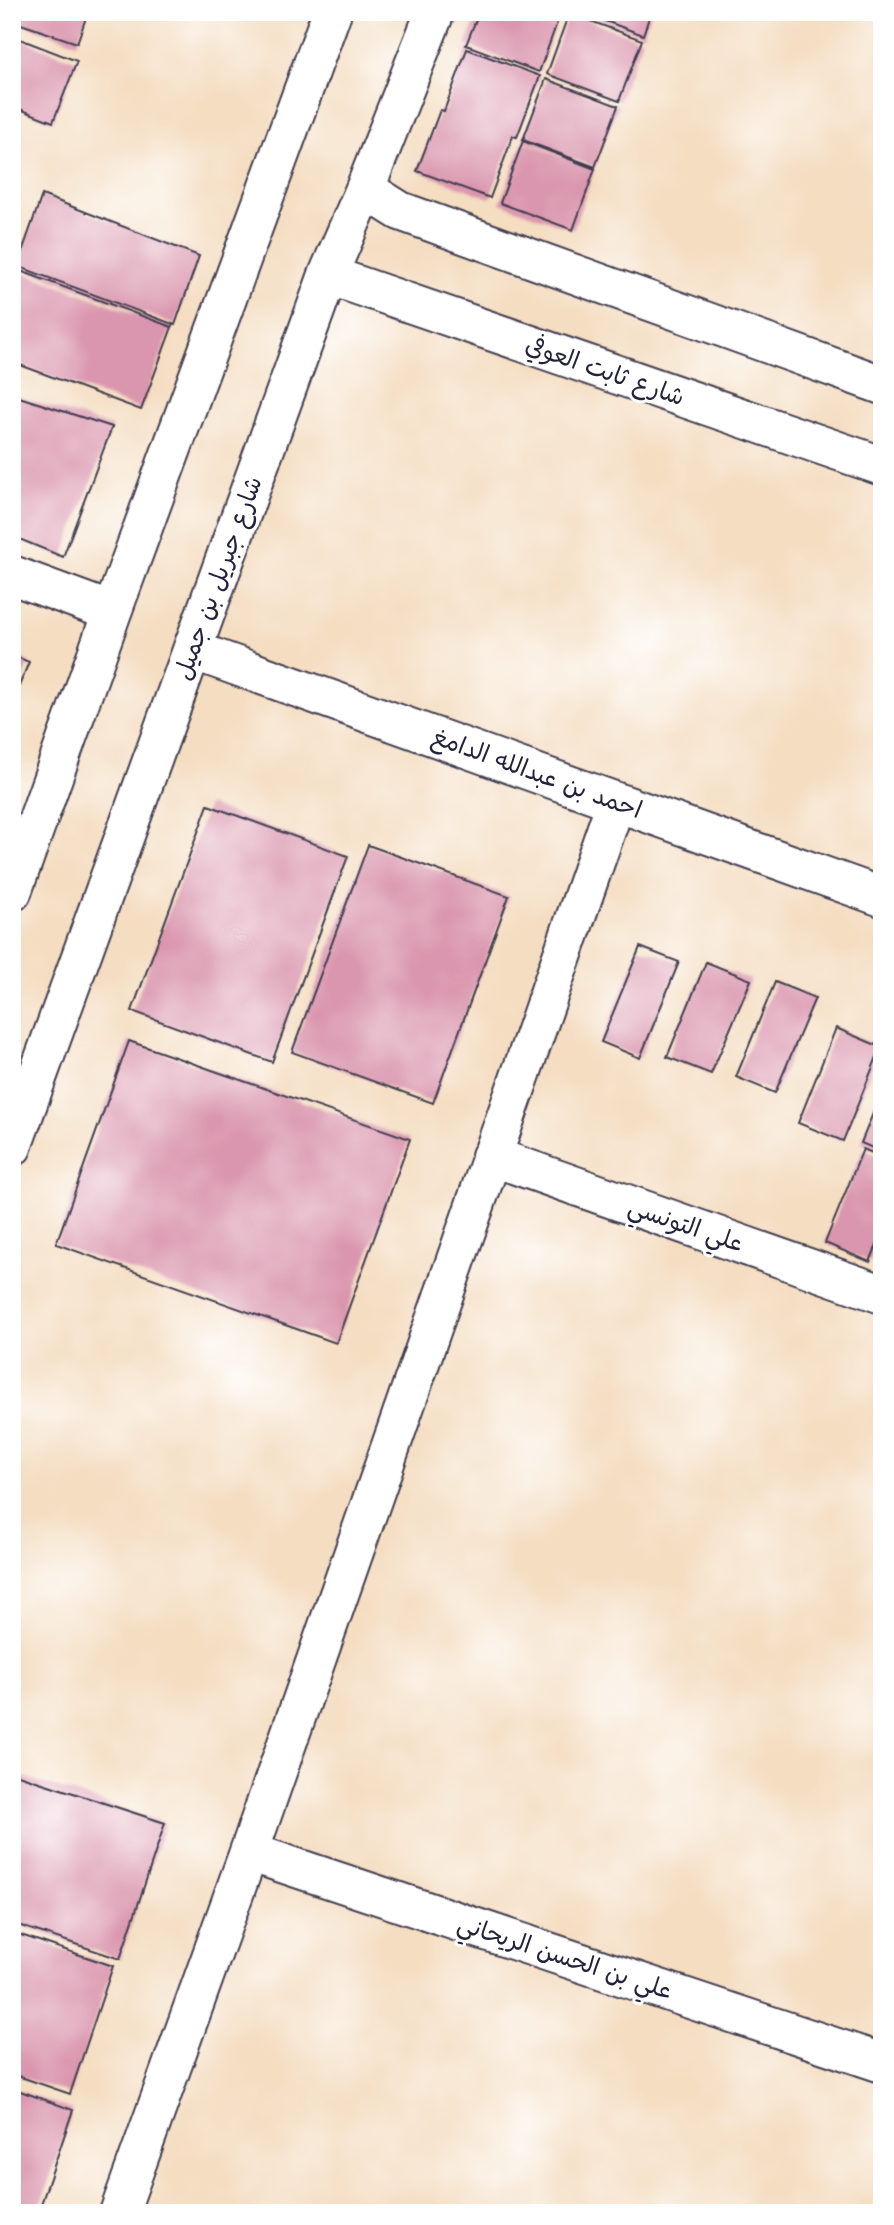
<svg xmlns="http://www.w3.org/2000/svg" width="894" height="2225" viewBox="0 0 894 2225" font-family="'Comic Neue','Playpen Sans Arabic',sans-serif">
	<style>
		.building { fill: #da96ae }
		.lines { fill: none; stroke-linecap: round; stroke-linejoin: round }
		.minor-casing { stroke: #423e4f; stroke-width: 42 }
		.minor { stroke: #fff; stroke-width: 38 }
		.labels { text-anchor: middle; stroke-width: 6; stroke-linejoin: round; paint-order: stroke }
		.street-label { font-size: 24px; fill: #22223b; stroke: #fff }
	</style>
	<rect width="100%" height="100%" fill="#fff"/>
	<filter id="ink" filterUnits="userSpaceOnUse"><feTurbulence type="fractalNoise" baseFrequency=".0143" numOctaves="2"/><feDisplacementMap in="SourceGraphic" scale="14" xChannelSelector="R" yChannelSelector="G"/><feConvolveMatrix kernelMatrix="1 2 1 2 8 2 1 2 1" color-interpolation-filters="sRGB"/></filter>
	<filter id="wash" filterUnits="userSpaceOnUse"><feTurbulence type="fractalNoise" baseFrequency=".00686" numOctaves="4" result="noise"/><feDisplacementMap in="SourceGraphic" scale="28" xChannelSelector="R" yChannelSelector="G"/><feGaussianBlur stdDeviation="1.57" result="paint"/><feColorMatrix in="noise" values="0 0 0 0 0 0 0 0 0 0 0 0 0 0 0 0 0 1.4 0 .05"/><feComposite in="paint" operator="in"/></filter>
	<g filter="url(#wash)">
		<rect width="100%" height="100%" fill="#f4ddc1"/>
		<g id="blocks">
			<!-- building -->
			<path class="building" d="M12,12h76l-11,31 -65,-22z
				M479,12h82l-22,60 -73,-27z
				M581,12h70l-8,23z
				M569,13l73,27 -23,61 -72,-27z
				M12,36l65,25 -24,61 -41,-16z
				M467,49l73,27 -23,61 -4,-1 -23,62 -73,-27 23,-61 4,1z
				M546,79l72,27 -23,61 -72,-27z
				M523,141l72,28 -22,61 -73,-27z
				M42,195l157,61 -24,69 -158,-59z
				M15,269l157,58 -31,83 -129,-48v-87z
				M16,396l96,31 -49,130 -51,-21v-129z
				M12,655l17,7 -17,41z
				M208,805l140,51 -76,206 -140,-51z
				M368,845l141,51 -76,207 -141,-51z
				M640,947l39,15 -39,96 -39,-16z
				M706,962l45,18 -40,94 -44,-17z
				M775,982l40,16 -40,95 -39,-16z
				M836,1028l45,19 -38,94 -45,-18z
				M129,1041l281,98 -74,204 -280,-99z
				M882,1091v61l-21,-9z
				M863,1149l19,8v76l-12,29 -45,-19z
				M12,1773l153,50 -45,136 -108,-36z
				M12,1932l101,34 -43,128 -58,-20z
				M12,2088l61,22 -35,103h-26z"/>
		</g>
	</g>
	<g filter="url(#ink)">
		<use href="#blocks" fill-opacity="0" stroke="#423e4f" stroke-width="2"/>
		<g class="lines">
			<defs>
				<path id="minor" d="M365,189l35,22 482,174
					M328,275l554,191
					M12,575l100,37
					M192,650l690,247
					M12,892l100,-280 220,-600
					M12,1147l316,-872 37,-86 70,-177
					M491,1156l391,138
					M249,1852l633,211
					M119,2213l130,-361 367,-1050"/>
			</defs>
			<!-- minor casing -->
			<use href="#minor" class="minor-casing"/>
			<!-- minor -->
			<use href="#minor" class="minor"/>
		</g>
	</g>
	<g class="labels">
		<!-- street labels -->
		<g class="street-label">
			<text transform="translate(605 371) rotate(19)" y="8">شارع ثابت العوفي</text>
			<text transform="translate(218 578) rotate(-70)" y="8">شارع جبريل بن جميل</text>
			<text transform="translate(537 773) rotate(20)" y="8">احمد بن عبدالله الدامغ</text>
			<text transform="translate(686 1225) rotate(19)" y="8">علي التونسي</text>
			<text transform="translate(565 1957) rotate(18)" y="8">علي بن الحسن الريحاني</text>
		</g>
	</g>
	<!-- margin -->
	<rect width="894" height="2225" fill="none" stroke="#fff" stroke-width="42"/>
</svg>
